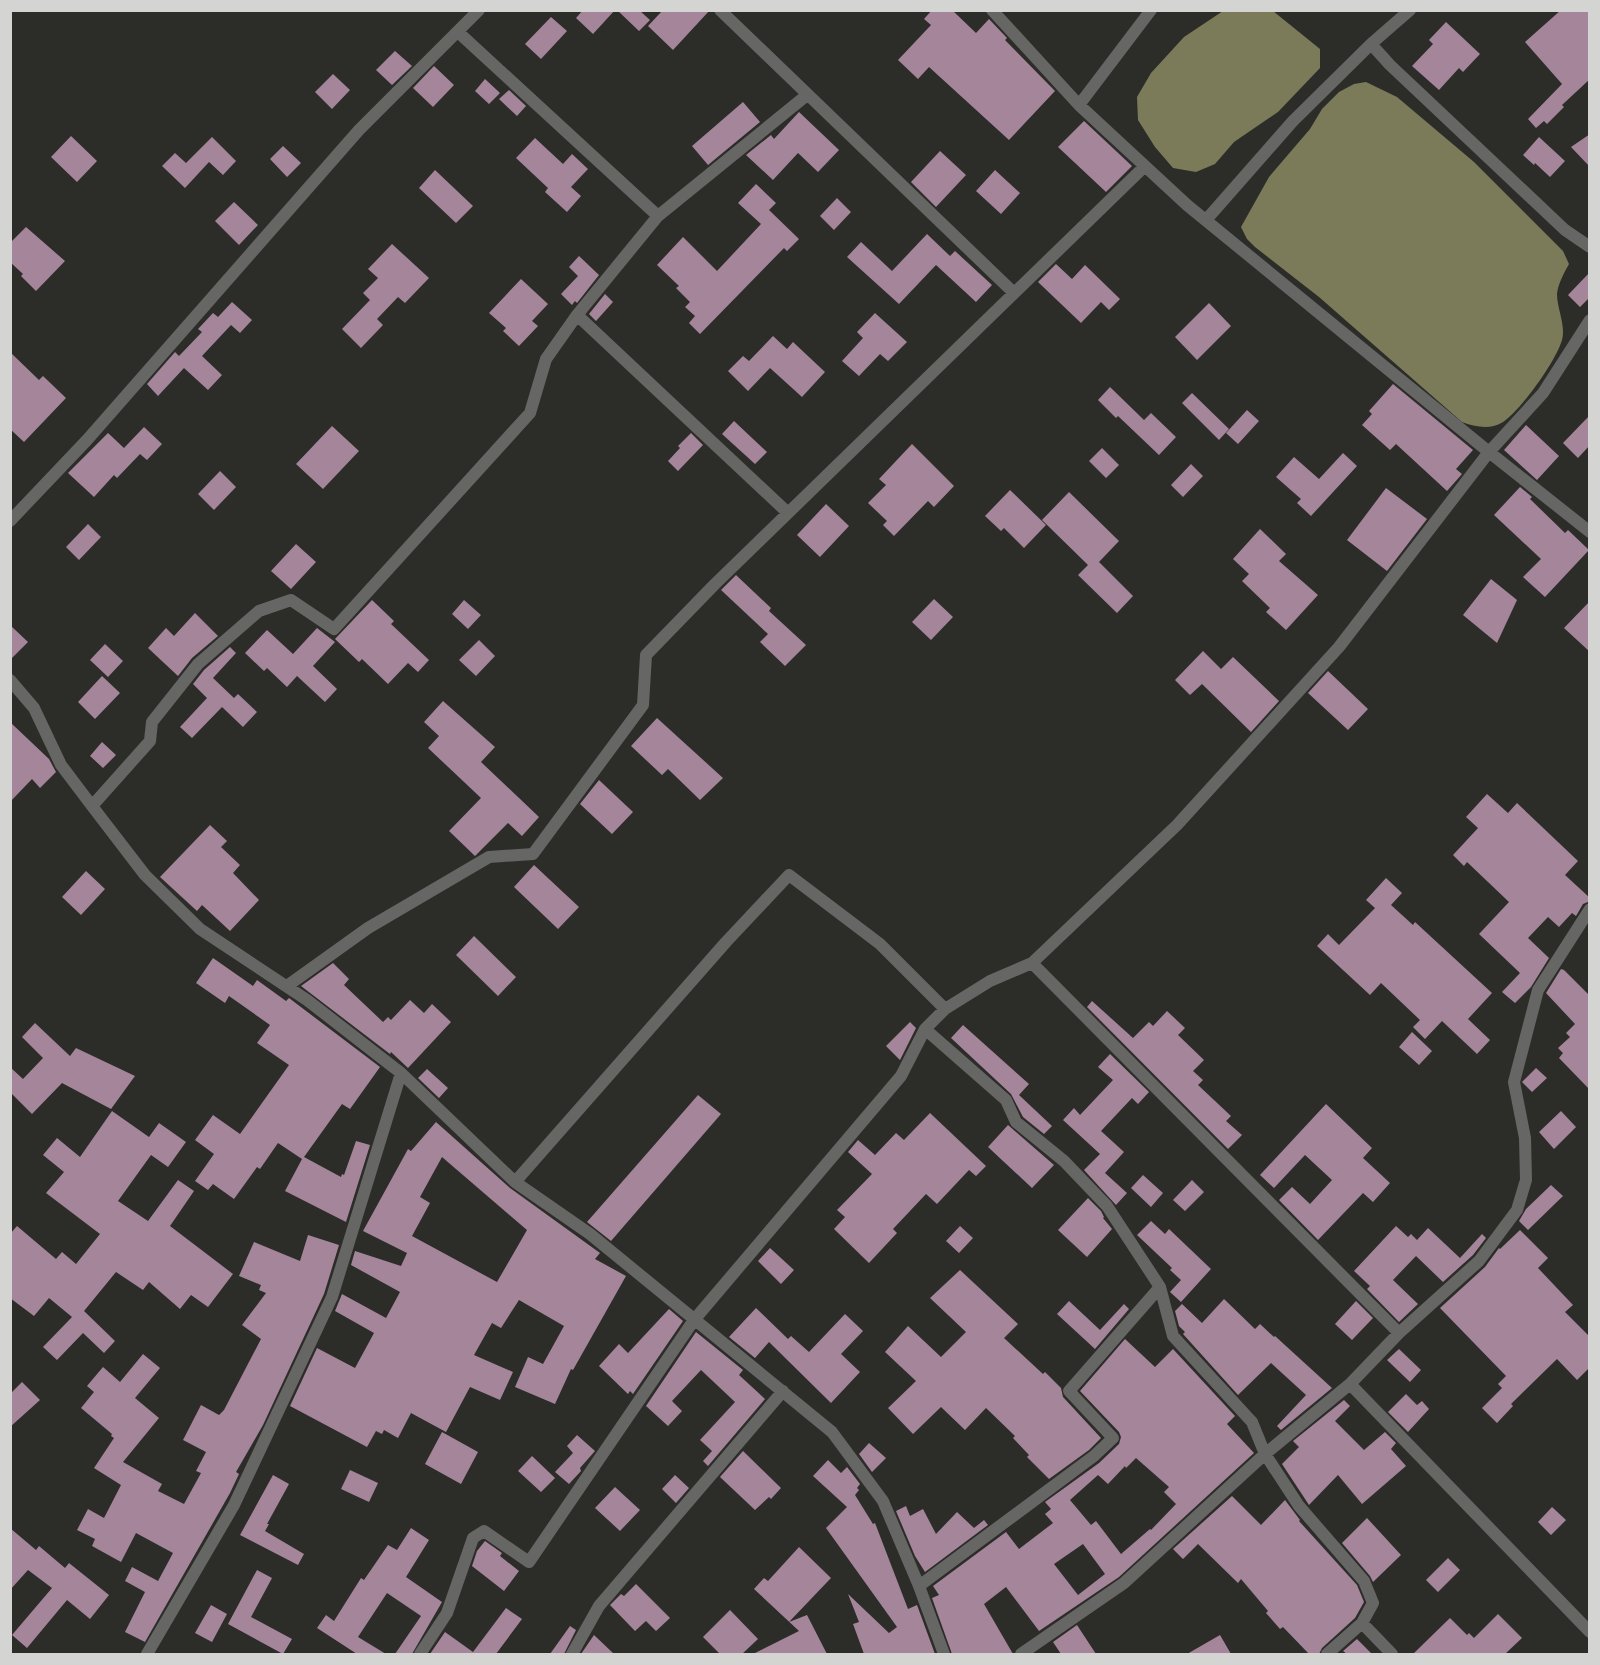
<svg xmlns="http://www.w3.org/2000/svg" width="1600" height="1665" viewBox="0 0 1600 1665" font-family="Rubik,sans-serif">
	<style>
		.water { fill: #7c7b59 }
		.building { fill: #a5859a; fill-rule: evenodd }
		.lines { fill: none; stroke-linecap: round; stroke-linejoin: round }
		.minor { stroke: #666664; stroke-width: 12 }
	</style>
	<rect width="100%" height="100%" fill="#2c2c29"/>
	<!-- water -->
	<path class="water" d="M1273,11l47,38v19l-42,44 -44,30 -19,22 -19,8 -23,-4 -18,-21 -17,-27 -1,-23 14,-24 33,-36 39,-26z
		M1366,82l31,15 77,65 89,89 6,13c-5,9 -11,20 -12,30 0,15 9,31 5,46 -6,21 -41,70 -59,82 -12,8 -28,5 -41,0l-143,-125 -64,-50 -8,-8 -6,-12 28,-50 41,-48 12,-20 17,-17 15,-8z"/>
	<!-- building -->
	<path class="building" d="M583,10h32l-22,24 -17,-16z
		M617,10h22l11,10 -11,11z
		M663,10h47l-37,40 -25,-24z
		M932,10h20l24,23 13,-14 18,19 -2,2 50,51 -46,49 -80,-73 -11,12 -20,-19 33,-35 -7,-6z
		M1561,10h29v69l-28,26 2,2 -17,17 -3,-3 -8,7 -8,-9 34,-35 -37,-42z
		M551,17l16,14 -26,28 -16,-15z
		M1446,22l34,32 -17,18 -4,-4 -20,22 -27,-24 21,-22 -4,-4z
		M395,51l17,15 -20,19 -16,-15z
		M434,66l20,19 -21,22 -20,-19z
		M333,74l17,16 -18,19 -17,-17z
		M485,79l15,14 -11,11 -14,-13z
		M509,90l17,16 -9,10 -18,-17z
		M743,102l17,20 -52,43 -16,-19z
		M799,112l40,38 -21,22 -20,-19 -25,27 -27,-25 25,-20 3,4z
		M1084,121l48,45 -26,26 -48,-45z
		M1590,134v33l-19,-20z
		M71,136l26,25 -20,21 -26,-25z
		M212,137l24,24 -13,14 -14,-13 -24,26 -23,-22 13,-13 11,10z
		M1539,137l26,24 -15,16 -15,-14 -1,2 -11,-10z
		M535,138l28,26 9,-10 16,15 -17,18 10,9 -14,16 -22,-20 3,-4 -32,-30z
		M283,146l18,17 -14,14 -17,-18z
		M940,151l26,24 -30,32 -25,-25z
		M435,170l38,36 -17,17 -37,-35z
		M995,170l25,23 -19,21 -25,-23z
		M756,184l20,19 -7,7 30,29 -12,12 -3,-3 -84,86 -11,-11 6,-7 -10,-9 5,-5 -14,-14 3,-2 -22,-21 26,-28 34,34 44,-47 -23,-21z
		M837,198l14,14 -17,18 -14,-14z
		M234,202l24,23 -19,20 -24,-24z
		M26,227l39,34 -29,30 -15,-15 2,-2 -13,-12v-19z
		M927,234l23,22 5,-5 37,34 -16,17 -40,-37 -37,39 -52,-47 14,-15 31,29z
		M392,244l37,34 -24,25 -7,-6 -21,22 6,6 -22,23 -19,-19 28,-29 -7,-7 15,-15 -10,-9z
		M579,256l20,19 -22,28 -2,-2 -3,4 -11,-11 17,-18 -9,-9z
		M1056,264l16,15 13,-14 35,34 -11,11 -8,-8 -20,21 -43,-41z
		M1590,272v25l-10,10 -12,-12z
		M521,279l27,25 -16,17 6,5 -19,20 -16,-15 3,-3 -17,-15z
		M605,294l8,8 -17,19 -7,-7z
		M232,302l20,18 -12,13 -9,-8 -29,31 20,19 -14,15 -24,-22 -26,28 -11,-12 28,-32 4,4 23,-24 -4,-3 15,-16 5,4z
		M1209,303l22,23 -34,34 -22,-23z
		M875,313l32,29 -19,19 -8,-7 -21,22 -17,-15 21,-23 -6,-6z
		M773,336l14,13 6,-7 32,30 -23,25 -32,-29 -22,23 -20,-20 15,-15 6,5z
		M10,352l29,28 4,-4 23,22 -42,44 -14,-13z
		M1393,384l80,66 -17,19 6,5 -15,17 -51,-47 -6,6 -28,-25 10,-11 -3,-3z
		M1110,387l34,33 7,-7 25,24 -17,18 -41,-39 -2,2 -18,-18z
		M1192,393l37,36 -10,11 -37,-37z
		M1247,410l12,11 -21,23 -12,-11z
		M1590,415v30l-12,13 -15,-15z
		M734,421l33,31 -12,12 -33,-30z
		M1526,425l33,31 -22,24 -33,-30z
		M332,426l27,25 -36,38 -27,-25z
		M144,427l18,17 -15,16 -7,-6 -23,24 -3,-3 -20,22 -26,-24 40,-40 16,15z
		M691,433l12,12 -25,26 -10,-10 12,-13 -2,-2z
		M912,444l42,42 -20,21 -6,-6 -34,35 -11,-11 4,-4 -19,-18 18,-18 -7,-6z
		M1102,448l17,17 -13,13 -17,-17z
		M1343,453l14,13 -46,50 -14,-13 4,-4 -25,-22 18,-20 25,22z
		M1191,464l12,12 -20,21 -12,-12z
		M220,471l16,16 -22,23 -16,-16z
		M1520,487l12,10 -2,2 35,34 3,-3 21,20 -44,47 -22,-20 18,-18 -47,-44z
		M1386,488l41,31 -40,52 -40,-31z
		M1010,490l36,35 -22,23 -20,-20 -3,3 -16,-15z
		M1069,492l50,49 -20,21 34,34 -16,17 -39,-38 10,-10 -46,-45z
		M826,504l23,22 -29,31 -23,-22z
		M88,524l13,13 -22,23 -13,-13z
		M1260,529l26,25 -7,7 39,34 -32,35 -20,-18 4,-4 -28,-27 7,-7 -16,-15z
		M296,544l20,18 -25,27 -20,-18z
		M736,575l35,33 -2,3 37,34 -21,21 -25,-24 8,-8 -47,-44z
		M1491,579l26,21 -20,43 -34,-28z
		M934,599l19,18 -22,23 -19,-18z
		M372,600l22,21 -3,3 38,36 -11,12 -10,-9 -20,21 -26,-25 -3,3 -24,-23z
		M464,600l17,15 -13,14 -16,-15z
		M1590,601v51l-26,-24z
		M195,613l23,23 -26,22 -14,18 -30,-28 18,-20 8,8z
		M10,625l18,17 -18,18z
		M317,628l18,14 -22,24 24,23 -12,13 -28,-26 -10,11 -20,-19 -3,3 -19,-18 22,-23 26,24z
		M479,640l16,16 -19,20 -17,-16z
		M105,644l18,17 -15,16 -18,-17z
		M230,647l6,6 -23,25 21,20 4,-4 19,18 -14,15 -21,-20 -30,31 -12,-11 27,-29 -14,-14 11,-14z
		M1203,651l18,18 12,-12 46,44 -28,31 -49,-48 -12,11 -15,-15z
		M1328,671l40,38 -20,21 -40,-37z
		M102,676l18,17 -25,26 -17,-17z
		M443,701l52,46 -14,15 58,55 -17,19 -14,-13 -33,33 -26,-25 32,-33 -53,-50 11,-12 -15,-14z
		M657,718l66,60 -23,22 -32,-31 -6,6 -31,-29z
		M10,722l39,37 7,13 -16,16 -8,-9 -22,23z
		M102,742l14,13 -13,13 -13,-12z
		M599,780l34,32 -21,22 -32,-30z
		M1487,794l21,19 9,-10 61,58 -13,14 25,23v3l-7,3 -7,12 -4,-3 -13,14 -11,-10 -20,21 21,20 -18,29 -16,16 -13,-11 18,-19 -41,-39 30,-32 -42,-40 -3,4 -11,-11 25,-27 -12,-11z
		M210,825l17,16 -6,6 19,18 -7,8 26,27 -29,31 -28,-26 -5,6 -37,-34z
		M534,865l45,42 -21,22 -44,-42z
		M86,871l19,18 -24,26 -19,-18z
		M1386,878l16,15 -11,12 22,20 2,-3 77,71 -24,26 22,21 -13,14 -35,-33 -17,18 -12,-12 7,-7 -39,-37 -11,12 -53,-49 11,-12 11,11 36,-37 -9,-8z
		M474,936l42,41 -18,19 -42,-41z
		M213,958l40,28 4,-6 29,21 3,-3 91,69 -30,42 -8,-5 -38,53 37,20 1,-3 2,1 12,-34 14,4 -24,77 -61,-31 17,-32 -24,-16 -18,26 -3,-2 -23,32 -21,-15 -5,6 -13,-9 19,-27 -19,-14 18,-25 27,19 49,-69 -32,-22 13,-18 -41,-29 -4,7 -29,-20z
		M333,963l16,16 -5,6 39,37 5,-5 3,3 19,-20 14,13 8,-9 19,18 -43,46 -17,-16 -1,2 -89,-68z
		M1561,969l3,1 26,26v94l-31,-32 4,-5 -5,-5 12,-11 -4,-4 9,-9 -29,-31z
		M1092,1001l41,37 16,-16 4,4 14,-15 18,17 -7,7 26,25 -11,11 10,9 -5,5 33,31 -5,5 16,14 -14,14 -141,-142z
		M910,1022l6,6 -16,32 -14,-14z
		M35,1023l35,33 6,-8 59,28 -24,33 -49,-26 -30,31 -22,-22v-25l13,12 20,-21 -21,-21z
		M963,1025l66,59 -10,11 33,31 -8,8 -21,-17 -12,-23 -60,-56z
		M1412,1032l20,19 -13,14 -20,-18z
		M1110,1054l39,38 -11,12 -6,-6 -31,33 23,21 -19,21 22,20 -11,12 -32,-35 16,-16 -37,-34 11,-12 6,7 33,-35 -15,-13z
		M1536,1068l11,10 -15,14 -10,-10z
		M427,1069l21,19 -9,10 -21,-20z
		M698,1095l23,19 -110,127 -24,-19z
		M1326,1104l46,44 -9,10 27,25 -17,19 -10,-9 -45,47 -39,-40 13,-13 18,17 22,-24 -27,-25 -31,33 -14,-13z
		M112,1111l37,26 10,-14 27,19 -18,25 -17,-12 -33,46 30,20 30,-41 16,11 -24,35 63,48 -25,33 -17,-12 -11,14 -31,-27 -6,8 -27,-18 -32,39 31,30 -11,12 -21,-20 -26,27 -14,-13 29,-30 -23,-19 -15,18 -24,-18v-64l7,-8 39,33 6,-7 14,12 24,-30 -54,-41 18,-21 -21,-17 14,-17 23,19z
		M1561,1111l15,16 -22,22 -15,-17z
		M930,1113l56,53 -10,10 -7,-6 -32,34 -11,-10 -33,35 4,4 -28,30 -35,-34 11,-12 -8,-7 35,-36 -24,-22 10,-12 17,15 21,-22 8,7z
		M436,1122l74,66 90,65 -5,6 31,17 -53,94 -2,-1 -16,35 -40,-17 13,-30 15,7 21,-38 -45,-26 -18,28 -9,-5 -18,32 39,17 -13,28 -30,-13 -24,45 -35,-19 -13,25 -14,-8 -2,4 -6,-3 -9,16 -77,-41 27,-58 38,20 19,-35 -39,-22 7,-17 44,24 14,-26 -49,-27 4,-14 46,15 6,-13 -44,-22 45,-82 3,2zM442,1157l85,73 -30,52 -85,-46 18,-33 -10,-6z
		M1008,1125l46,40 -22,23 -44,-41z
		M1143,1175l20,18 -12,14 -20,-19z
		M1192,1180l12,12 -19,19 -12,-11z
		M1551,1185l12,11 -35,34 -9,-9 7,-12z
		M1088,1198l13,13 3,6 -1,1 9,11 -25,28 -29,-27z
		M1151,1221l14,13 4,-5 42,40 -30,33 -11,-10 11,-12 -11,-10 2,-2 -35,-33z
		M960,1226l13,12 -14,15 -13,-12z
		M1396,1226l12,11 3,-3 6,6 11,-12 32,30 22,-24 4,4 -13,17 -30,27 -27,-26 -23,24 25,24 -19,18 -32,-33 3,-3 -16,-15z
		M1520,1230l28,28 -10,10 35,37 -8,7 25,25v30l-13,13 -20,-21 -46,45 2,2 -16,17 -15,-15 20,-20 -4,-4 8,-8 -66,-68 45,-41 14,-19 1,1z
		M308,1235l31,10 -15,49 -61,131 -27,47 3,2 -9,19 -85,149 -20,-10 20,-40 -20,-11 7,-14 26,14 15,-28 -37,-20 -15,29 -29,-16 3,-7 -18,-9 11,-21 16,9 17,-33 -27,-17 20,-30 -3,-2 1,-2 -31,-26 13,-16 -7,-6 16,-19 17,15 23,-28 17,14 -25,30 24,20 -36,44 39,22 -4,7 26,13 17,-31 -5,-2 10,-19 -23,-12 18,-35 18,10 5,-5 37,-71 -19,-14 24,-32 -7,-3 2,-5 -22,-9 15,-34 46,19z
		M770,1248l24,22 -13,14 -23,-23z
		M960,1270l58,54 -14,14 39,36 2,-2 16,16 2,9 38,41 -12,12 -40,29 -22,-22 2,-2 -16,-17 2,-2 -29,-28 -21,22 -24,-23 -28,27 -25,-26 28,-27 -31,-29 23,-26 33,31 25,-25 -36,-34z
		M1224,1299l31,30 5,-5 14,13 1,-1 57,52 -51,42 -4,-4 29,-31 -35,-32 -33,32 -55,-61 2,-2 -6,-6 -4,-15 7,-7 20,19z
		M1069,1301l31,29 24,-26 5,5 -34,40 -38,-35z
		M1356,1301l17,17 -21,22 -17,-16z
		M756,1308l32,31 3,-3 18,16 36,-38 18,17 -22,23 19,18 -29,31 -62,-61 -14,16 -26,-21z
		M669,1309l14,12 -50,73 -3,-3 -2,3 -29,-28 20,-22 9,9z
		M696,1332l47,38 -4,5 26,24 -57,67 -5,-5 9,-10 -12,-11 35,-38 -34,-32 -29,31 10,10 -14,15 -22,-20z
		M1125,1339l30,28 18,-18 62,67 -8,8 27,29 -135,124 -80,54 -33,-44 -22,17 29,50h-61l-20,-56 7,-3 -6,-9 73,-54 13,17 34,-26 -8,-9 6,-5 -6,-7 54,-39 20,-19 2,-7 -2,-5 -39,-41zM1136,1458l33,29 -5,5 12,12 -25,26 -1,-1 -29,25 -25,-33 -5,4 -21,-25 28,-25 10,9 17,-18 1,2zM1083,1544l22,30 -27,21 -24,-31z
		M1399,1349l22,21 -11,12 -23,-22z
		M22,1382l18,18 -30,27v-33z
		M1406,1394l11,11 5,-4 7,8 -21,23 -20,-20z
		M1344,1400l6,6 -15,15 29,29 21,-18 11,11 -5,6 15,17 -44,38 -24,-29 -29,30 -27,-41 17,-17 -6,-6z
		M442,1432l36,20 -17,32 -36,-20z
		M577,1435l18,16 -15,17 1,3 -12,13 -14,-12 18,-19 -6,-7z
		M869,1443l17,15 -14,14 -13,-18z
		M743,1451l38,37 -10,11 -2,-2 -14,13 -35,-33z
		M532,1456l23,22 -14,14 -23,-21z
		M828,1460l13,13 6,-6 13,17 -3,4 2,2 -4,5 18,29 2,-1 33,86 9,-4 18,49h-71l-11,-30 6,-2 -11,-28 41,39 8,-6 -71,-99 21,-21 -34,-31z
		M350,1470l28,13 -9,19 -28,-13z
		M273,1475l16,9 -22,40h2l-4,7 39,23 -6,11 -58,-30z
		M675,1475l14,13 -13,15 -14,-14z
		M615,1487l25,23 -20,21 -25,-23z
		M1232,1496l29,29 24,-25 15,20 -1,1 58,64 7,17 -9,16 -33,30 -3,6h-10l-26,-27 -3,2 -14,-16 2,-2 -27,-32 -3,4 -40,-39 -15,15 -10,-10z
		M906,1506l4,10 13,-7 13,25 21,-22 17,16 10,-8 4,5 -63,47 -10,-16 -19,-45z
		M1552,1507l14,13 -15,15 -13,-13z
		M1367,1518l34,37 -28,27 -3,-6 -28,-33z
		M10,1528l26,22 3,-4 26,22 4,-5 40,32 -19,24 -23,-19 -40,48 -15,-13 40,-47 -24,-18 -18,20z
		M411,1528l18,12 -23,37 36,25 -30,52h-17l26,-38 -34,-23 -29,44 28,17h-29l-40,-26 9,-13 8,6 27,-43 3,2 24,-35 9,5z
		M485,1541l17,12 -2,3 19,15 -15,20 -32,-25 5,-15z
		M799,1547l32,31 -42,44 18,-7 20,39h-74l46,-23 -45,-42 10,-11 4,3z
		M1448,1558l12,12 -22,22 -12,-12z
		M257,1570l15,8 -21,39 41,22 -9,15 -55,-30z
		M636,1584l34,34 -14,13 -10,-10 -11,10 -25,-26 11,-11 3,2z
		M211,1605l16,9 -15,28 -17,-9z
		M506,1608l16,11 -26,35h-66l15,-22 28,20z
		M730,1610l28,29 -16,15h-22l-17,-17z
		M1498,1614l24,24 -17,16h-92l37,-36 17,17 2,-2 5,5z
		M1077,1625l19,29h-35l-8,-12z
		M570,1626l6,4 -12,24h-14z
		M594,1635l20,19h-33z
		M1220,1635l11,19h-44z
		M1357,1639l15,15h-25l-4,-3z"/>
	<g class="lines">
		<!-- minor -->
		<path class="minor" d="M720,10l294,283
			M992,10l87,95 108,100 302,247 101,80
			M458,32l200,184 -81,99 211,198
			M1371,44l19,21 175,165 25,17
			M1079,105l72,-95
			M658,216l149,-121
			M1206,220l87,-99 78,-77 39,-34
			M10,521l77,-81 272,-310 120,-120
			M10,680l24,28 27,57 31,41 53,69 55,54 107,71 94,73 114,109 75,52 242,198 51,69 36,85 25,68
			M92,806l58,-65 2,-19 46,-58 61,-53 32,-11 43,29 196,-216 16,-54 31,-44
			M1032,963l367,370
			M287,986l81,-58 121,-71 44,-3 110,-149 3,-50 69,-71 430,-418
			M925,1029l81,71 10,22 48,39 43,45 53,81 13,49 79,86 13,32 34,52 65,75 9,22 -11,20 -35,31
			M515,1182l211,-240 63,-67 91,69 65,65
			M1350,1384l240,248
			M919,1586l175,-130 19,-18 -44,-47 91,-104
			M1362,1623l30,31
			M147,1654l87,-149 98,-208 69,-224
			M420,1654l27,-41 26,-75 11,-7 45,31 165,-242 207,-244 24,-47 20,-20 45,-28 42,-18 145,-138 162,-178 150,-195 54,-59 47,-73
			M572,1654l27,-48 184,-215
			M1021,1654l103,-71 141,-129 85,-70 49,-51 80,-72 38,-51 9,-30 -1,-42 -11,-56 24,-92 52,-81"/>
	</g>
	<!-- border -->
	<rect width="1600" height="1665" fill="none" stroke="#d4d4d2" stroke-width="24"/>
</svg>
